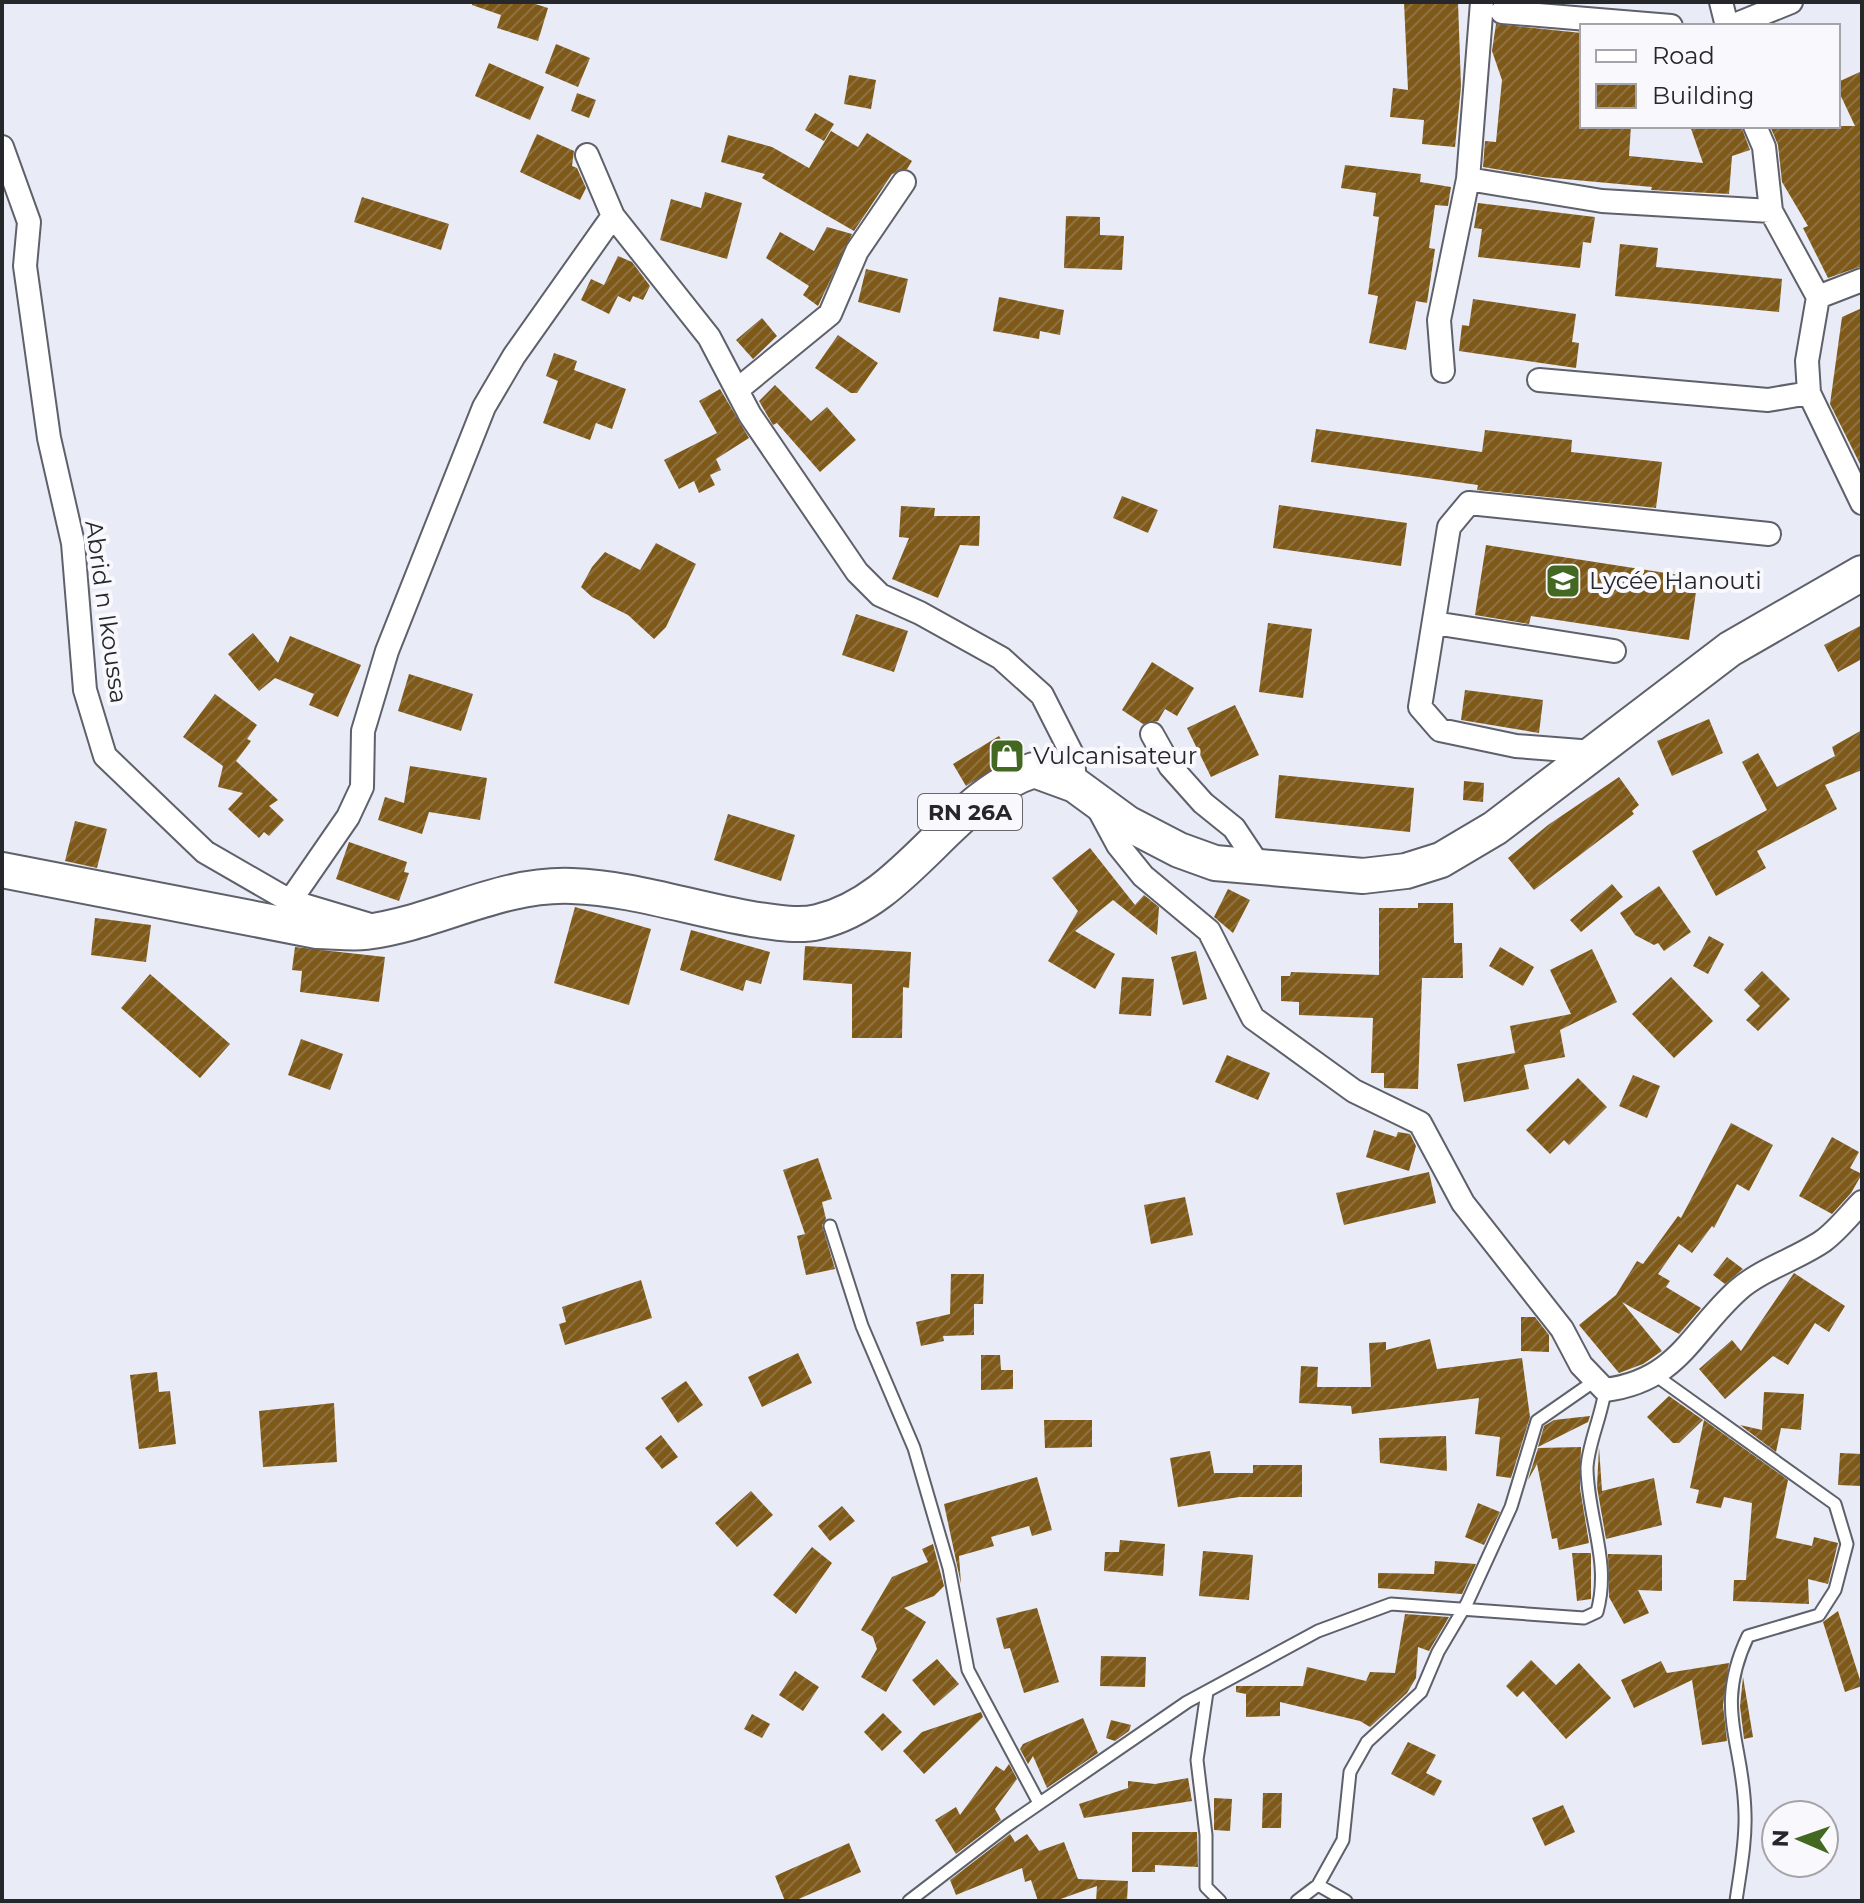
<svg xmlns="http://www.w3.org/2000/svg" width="1864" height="1903" viewBox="0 0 1864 1903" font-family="Montserrat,sans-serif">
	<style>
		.building { fill: url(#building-hatch) }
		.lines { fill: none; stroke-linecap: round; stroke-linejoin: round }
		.lane-casing { stroke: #5e606a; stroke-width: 15 }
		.street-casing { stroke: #5e606a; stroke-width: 26 }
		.primary-casing { stroke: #5e606a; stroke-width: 38 }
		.lane { stroke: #fff; stroke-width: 11 }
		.street { stroke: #fff; stroke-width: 22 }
		.primary { stroke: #fff; stroke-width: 34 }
		.labels { text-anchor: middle; stroke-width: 8; stroke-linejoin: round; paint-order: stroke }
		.shield { fill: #f8f8fd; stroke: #65666a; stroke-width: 2 }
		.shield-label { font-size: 22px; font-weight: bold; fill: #26272b }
		.poi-label { font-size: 24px; fill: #26272b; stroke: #f8f8fd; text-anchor: start }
		.street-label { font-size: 24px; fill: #26272b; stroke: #f8f8fd }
	</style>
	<defs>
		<pattern id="building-hatch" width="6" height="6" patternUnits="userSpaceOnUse" patternTransform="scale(2)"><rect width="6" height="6" fill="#7e5918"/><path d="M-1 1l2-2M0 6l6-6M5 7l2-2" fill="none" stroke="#8e7242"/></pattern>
	</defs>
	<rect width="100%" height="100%" fill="#e9ebf6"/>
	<!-- building -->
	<path class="building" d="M472,2h57l19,6 -10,33 -41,-13 4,-13 -29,-10z
		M1404,2h54l3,85 -6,60 -33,-3 2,-24 -34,-3 3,-29 15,2z
		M1496,24l86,9v93h49l-2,30 74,7 -13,-37h51l9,24 -18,6 -3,38 -78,-4 1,-3 -110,-10 -59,-10 2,-26 11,1 6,-62 -10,-29z
		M556,44l34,14 -12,29 -33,-14z
		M489,63l55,24 -14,33 -55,-24z
		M1862,71v195l-34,12 -25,-50 5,-2 -26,-44 -4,-37 -8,-19h85l-17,-36v-8z
		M849,75l27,5 -5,29 -27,-5z
		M577,93l19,7 -7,18 -18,-7z
		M815,113l19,11 -10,17 -19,-11z
		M831,131l27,16 9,-14 45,28 -5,8 -15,5 -38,57 -92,-53 3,-4 -44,-12 7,-27 44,12 37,21z
		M537,134l37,17 -2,15 5,2 9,20 -6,12 -60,-28z
		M1345,165l76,9 -1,8 31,5 -3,19 -13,-1 -6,43 6,1 -8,54 -11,-2 -10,49 -37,-7 9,-47 -10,-2 11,-77 -6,-1 3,-23 -35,-5z
		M705,192l37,11 -15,56 -67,-19 11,-41 30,9z
		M362,197l87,27 -8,26 -87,-28z
		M1478,203l117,14 -4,26 -8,-1 -3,26 -102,-11 4,-28 -8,-1z
		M1066,216l34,1v18l24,1 -2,34 -58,-2z
		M827,227l25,7 -34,72 -15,-11 6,-9 -43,-28 14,-26 34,19z
		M1620,244l38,4 -2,19 126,12 -3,33 -164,-16z
		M618,256l14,6 18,24 -7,14 -10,-4 -3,6 -12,-6 -9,18 -28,-14 10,-21 13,6z
		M866,269l42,10 -8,34 -42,-11z
		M999,297l65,13 -4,25 -20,-4 -1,8 -46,-8z
		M1473,299l103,15 -4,28 7,1 -3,25 -117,-17 3,-26 7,1z
		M1862,308v160l-32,-64 12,-87z
		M762,318l15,18 -24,23 -17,-19z
		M838,335l40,28 -21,30h-6l-36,-25z
		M554,353l23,8 -3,9 52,19 -14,40 -16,-6 -6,17 -47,-17 15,-42 -12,-5z
		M775,385l36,36 16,-14 29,33 -36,32 -43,-49 -4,2 -14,-24z
		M720,389l29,49 -33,21 5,11 -11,5 5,10 -16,8 -5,-12 -15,8 -15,-29 53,-27 -18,-32z
		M1316,429l166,23 3,-22 87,10 -1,12 91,10 -6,46 -179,-18 1,-5 -167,-23z
		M1122,496l36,14 -10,23 -35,-15z
		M1279,505l128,18 -6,43 -128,-18z
		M901,506l34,2 -1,8h46l-1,30 -19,-1 -22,53 -46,-19 17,-41 -10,-1z
		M656,543l40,21 -30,63 -12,12 -26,-24 -36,-18 -11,-10 11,-20 13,-15 35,18z
		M1486,545l212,33 -9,62 -158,-24 -2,8 -54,-9z
		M856,614l52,17 -14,41 -52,-17z
		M1268,623l44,6 -9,69 -44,-6z
		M1862,625v34l-24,13 -14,-27z
		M253,633l25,30 12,-27 71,29 -23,52 -29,-12 5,-11 -39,-16 -16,13 -31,-37z
		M1152,662l42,26 -17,28 -12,-7 -7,12 -15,3 -21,-14z
		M409,674l64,20 -12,37 -63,-20z
		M1465,690l78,10 -4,33 -78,-13z
		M215,694l42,31 -10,14 4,2 -15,20 42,39 -9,6 15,14 -15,16 -5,-4 -5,6 -31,-29 15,-16 -25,-6 5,-21 -40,-29z
		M1235,705l24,50 -48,22 -24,-49z
		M1709,719l14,34 -51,23 -15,-35z
		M1862,730v40l-37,15 12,24 -80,42 9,17 -50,28 -24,-45 75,-41 -25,-48 16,-9 19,34 58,-31 -3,-9z
		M999,736l13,22 -46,28 -13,-22z
		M410,766l77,12 -7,42 -51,-8 -7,22 -44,-14 7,-23 19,6z
		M1279,775l135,13 -4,44 -135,-14z
		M1619,777l20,28 -7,6 2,3 -100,76 -26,-32 40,-33z
		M1464,781l20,2 -1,19 -20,-2z
		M728,814l67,21 -14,46 -67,-21z
		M75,821l32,8 -10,39 -32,-7z
		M349,842l58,20 -3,10 5,1 -10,28 -63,-22z
		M1090,848l45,57 9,-10 15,12 -2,28 -44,-35 -38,31 40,23 -20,35 -47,-28 30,-50 -26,-33z
		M1612,884l11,13 -42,35 -11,-12z
		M1659,886l32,46 -27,19 -6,-8 -4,2 -19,-10 -15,-22z
		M1228,889l22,11 -17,33 -19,-16z
		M1418,903h35l1,40h8l1,35h-41l-4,111 -34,-1v-15h-13l2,-55 -74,-3v-13l-18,-1v-25h9l1,-4 88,3v-67h39z
		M575,907l76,22 -22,76 -75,-22z
		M95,918l56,7 -5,37 -55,-7z
		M691,930l79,22 -9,32 -15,-4 -3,11 -63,-21z
		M1709,936l15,8 -16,30 -15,-8z
		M805,946l106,6 -2,36 -6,-1 -1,51h-50v-54l-49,-4z
		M295,947l90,10 -6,45 -79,-10 2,-21 -10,-1z
		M1500,947l34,20 -11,19 -34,-20z
		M1592,949l25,53 -57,28 5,27 -41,8 5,24 -65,13 -7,-38 58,-11 -5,-27 61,-12 -21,-44z
		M1196,951l11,48 -24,6 -12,-48z
		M1762,971l28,28 -32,32 -12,-11 14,-14 -16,-16z
		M150,974l80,70 -30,34 -79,-70z
		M1122,977l32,2 -3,37 -32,-2z
		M1671,977l42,44 -39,37 -42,-44z
		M301,1039l42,15 -13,36 -42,-15z
		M1227,1055l43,18 -12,27 -43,-18z
		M1633,1075l27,11 -13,32 -28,-12z
		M1578,1078l29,29 -38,38 -5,-5 -14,14 -24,-24z
		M1731,1123l42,22 -24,46 -12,-7 -23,44 -2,-2 -20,27 -13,-9 -21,30 12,7 -4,6 35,21 -22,26 -57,-32 40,49 -19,13 -24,9 -40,-48 37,-30 21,-34 6,3 35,-48 3,2z
		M1374,1130l22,7 2,-5 12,2 6,12 -7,25 -43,-14z
		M1832,1137l27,15 -9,16 12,6 -11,19 -19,21 -33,-18z
		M818,1158l14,41 -10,3 4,17 -4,6 13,44 -29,6 -9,-39 8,-2 -22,-64z
		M1429,1172l7,31 -92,22 -8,-32z
		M1185,1197l8,38 -42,9 -7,-39z
		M1727,1257l16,12 -18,15 -12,-9z
		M1794,1273l51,33 -16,26 -14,-9 -27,42 -15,-9 -48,43 -26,-30 33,-29 9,11z
		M951,1274h33l-1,30h-9v31l-31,1 1,5 -23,5 -5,-24 34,-8z
		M641,1280l11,38 -87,27 -6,-21 7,-2 -4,-15z
		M1521,1317h14l14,18v17l-28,-1z
		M1430,1339l7,30 85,-11 8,59 -19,61 -15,-2 4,-39 -25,-3 4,-36 -127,16 -1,-8 -52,-3 2,-37 17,1 -1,20h54l-2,-44 17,-1v8z
		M798,1353l14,30 -50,24 -14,-30z
		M981,1355h19l1,15h12v19l-32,1z
		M157,1372l2,20 11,-1 6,53 -37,5 -9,-74z
		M686,1381l17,24 -25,18 -17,-25z
		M1764,1392l40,2 -3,36 -20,-2 -5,24 -36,-27 22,5z
		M1669,1396l34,24 -24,23h-6l-26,-26z
		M334,1403l3,59 -74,5 -4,-56z
		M1590,1416l-2,6 -50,25 6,-21 10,-6z
		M1044,1420h48v27l-47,1z
		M1704,1420l84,60 -12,58 36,8 2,-9 24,6 -10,41 -20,-5 1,25 -76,-3 1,-21h12l6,-77 -28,-6 -3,11 -25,-5 3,-13 -9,-2z
		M661,1435l17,22 -16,12 -17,-21z
		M1446,1436l1,35 -67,-8 -1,-25z
		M1581,1447l-1,41 9,55 -30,7 -2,-12 -5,1 -15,-75 -9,16 10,-32z
		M1599,1447l3,44 52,-13 8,47 -56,14 -9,-52z
		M1210,1451l4,22h39v-8h49v32h-63l-61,10 -8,-49z
		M1840,1453l22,1v32l-24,-1z
		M1037,1477l15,53 -20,6 -3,-10 -38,11 3,9 -35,10 2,28 -17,-80z
		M751,1491l22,24 -36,32 -22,-24z
		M1478,1503l22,9 -16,33 -19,-8z
		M842,1506l13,15 -25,20 -12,-15z
		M1120,1540l45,4 -2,32 -59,-5 1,-19h14z
		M933,1544l11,42 -10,10 -30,12 22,14 -40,70 -25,-15 16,-28 -4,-12 -12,-7 31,-53 36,-15 -6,-13z
		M812,1547l20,16 -36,51 -23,-19z
		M1203,1551l50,4 -4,45 -50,-4z
		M1572,1553h19v46l-14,2z
		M1608,1554l54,1v36l-24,-1 11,23 -25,11 -15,-27z
		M1435,1561l41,3 -14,30 -84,-6v-15l56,1z
		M1037,1608l22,74 -35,11 -14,-45 -6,1 -8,-31z
		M1838,1611l24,75 -17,6 -22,-70z
		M1405,1614l44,3 -20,34 -11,-4 -2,31 -9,15 -37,34 -10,-6 -80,-19v14l-34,1v-23l-10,-2v-6h67l4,-19 59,14 4,-9 25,1z
		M1101,1656l45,1 -1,30 -45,-1z
		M937,1659l22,25 -25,22 -22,-26z
		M1531,1660l25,25 23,-22 32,35 -45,41 -43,-48 -6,6 -11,-11z
		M1661,1661l6,12 62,-10 -6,42 4,36 -25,4 -10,-65 -58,28 -13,-28z
		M795,1671l24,16 -16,24 -24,-16z
		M1743,1677l10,60 -9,2 -4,-33z
		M981,1712l2,5 -59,57 -21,-23 19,-19z
		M883,1713l19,19 -20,19 -18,-19z
		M752,1714l18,10 -8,14 -18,-9z
		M1083,1718l15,35 -51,35 -14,-32 -5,8 -8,-15 3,-5z
		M1111,1720l20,5 -2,6 -14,10 -9,-3z
		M1408,1742l28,13 -10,18 16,8 -8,15 -43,-22z
		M1009,1764l8,15 -22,30 6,11 -45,34 -21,-34 21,-13 4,8 36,-49 8,5z
		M1188,1778l4,23 -108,17 -5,-14 49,-16v-7l27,3z
		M1263,1793h19l-1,35h-19z
		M1214,1798l18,1 -2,32 -16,-1z
		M1563,1805l12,27 -30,14 -13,-28z
		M1132,1832h65l1,35 -43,-2v7h-23z
		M1010,1834l5,8 12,-8 12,17 25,-9 14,37 50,2 -1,20h-31l1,-15 -42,15h-17l-7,-21 -6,2 -3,-14 -66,27 -6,-15z
		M849,1843l12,29 -67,29h-9l-10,-25z"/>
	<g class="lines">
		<defs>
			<path id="lane" d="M830,1226l32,100 52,122 35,120 19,102 71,133
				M1655,1375l180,129 12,40 -12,46 -16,25 -71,21c-35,74 -4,106 -3,178 1,29 -5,58 -9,87
				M1207,1692l-10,68 9,75v52l14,14
				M1318,1885l28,16
				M909,1901l99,-76 179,-123 131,-71 73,-27 193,14 13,-6c14,-50 -9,-93 -10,-143 0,-22 15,-54 18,-79
				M1297,1901l21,-16 25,-45 7,-68 17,-30 54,-50 17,-40 29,-49 44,-96 26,-86 59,-41"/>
			<path id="street" d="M1721,2l6,24
				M1502,12l169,14
				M1732,26l59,-24
				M1755,126l9,21 7,64
				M2,147l27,75 -4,44 24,172 24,105 12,147 20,66 100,96 85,49 77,23
				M587,155l26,61 96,121 41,78 107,157 23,23 40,18 81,45 41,37 31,61 2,29
				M1468,179l134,22 169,10 47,86
				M1862,280l-44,17 -11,64 2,32 53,110
				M1443,371l-4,-51 29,-141 14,-177
				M1539,380l229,20 41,-7
				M737,390l93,-76 27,-63 47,-69
				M1434,623l180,28
				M1152,734l18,32 33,37 31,25 26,39
				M1593,752l-77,-6 -76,-16 -20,-23 29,-180 20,-24 300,31
				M1097,806l21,39 25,31 66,55 44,87 101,73 66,32 43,80 99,126 19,36 24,25c73,-9 86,-58 133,-100 24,-21 59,-31 85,-49 14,-10 27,-27 39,-39
				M290,901l58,-84 14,-30 1,-56 24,-80 97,-244 30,-51 99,-140"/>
			<path id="primary" d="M2,870l315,61c16,0 33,3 49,1 71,-9 133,-49 206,-46 61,2 120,23 180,33 20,3 46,8 66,3 89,-21 133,-125 216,-152l41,15 52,38 52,27 36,13 148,13 43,-5 35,-11 54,-32 235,-179 132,-76"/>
		</defs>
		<!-- lane casing -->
		<use href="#lane" class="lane-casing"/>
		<!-- street casing -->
		<use href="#street" class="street-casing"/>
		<!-- primary casing -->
		<use href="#primary" class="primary-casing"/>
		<!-- lane -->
		<use href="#lane" class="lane"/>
		<!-- street -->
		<use href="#street" class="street"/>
		<!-- primary -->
		<use href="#primary" class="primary"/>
	</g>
	<!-- icons -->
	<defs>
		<symbol id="school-square" viewBox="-11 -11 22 22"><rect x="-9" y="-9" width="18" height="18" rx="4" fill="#436821" stroke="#f8f8fd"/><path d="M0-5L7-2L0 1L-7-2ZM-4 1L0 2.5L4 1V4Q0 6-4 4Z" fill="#fff"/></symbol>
		<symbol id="shop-square" viewBox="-11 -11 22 22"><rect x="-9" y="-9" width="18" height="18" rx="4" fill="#436821" stroke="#f8f8fd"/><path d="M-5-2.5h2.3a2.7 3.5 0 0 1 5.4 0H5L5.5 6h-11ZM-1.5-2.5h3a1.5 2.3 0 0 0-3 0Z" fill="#fff"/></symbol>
	</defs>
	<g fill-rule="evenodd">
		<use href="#school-square" x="1543" y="561" width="40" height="40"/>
		<use href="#shop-square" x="987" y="736" width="40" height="40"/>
	</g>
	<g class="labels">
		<!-- shield labels -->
		<rect class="shield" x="918" y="794" width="104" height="36" rx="6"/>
		<g class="shield-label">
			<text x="970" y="820">RN 26A</text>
		</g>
		<!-- poi labels -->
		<g class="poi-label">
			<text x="1589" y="589">Lycée Hanouti</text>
			<text x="1033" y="764">Vulcanisateur</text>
		</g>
		<!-- street labels -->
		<g class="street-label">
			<text transform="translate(106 612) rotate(82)" y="8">Abrid n Ikoussa</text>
		</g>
	</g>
	<!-- border -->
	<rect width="1864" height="1903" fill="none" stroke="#26272b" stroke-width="8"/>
	<!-- legend -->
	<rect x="1580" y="24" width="260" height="104" fill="#f8f8fd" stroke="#a4a4a9" stroke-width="2"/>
	<rect x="1596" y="50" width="40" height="12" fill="#ffffff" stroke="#a4a4a9" stroke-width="2"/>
	<text x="1652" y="64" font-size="24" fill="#26272b">Road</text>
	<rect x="1596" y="84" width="40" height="24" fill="url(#building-hatch)" stroke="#a4a4a9" stroke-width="2"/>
	<text x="1652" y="104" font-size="24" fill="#26272b">Building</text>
	<!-- north arrow -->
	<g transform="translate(1800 1839) rotate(272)"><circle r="38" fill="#f8f8fd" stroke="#a4a4a9" stroke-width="2"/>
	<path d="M0-6L14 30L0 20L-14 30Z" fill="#436821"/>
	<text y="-12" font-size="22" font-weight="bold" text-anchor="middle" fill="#26272b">N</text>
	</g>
</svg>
